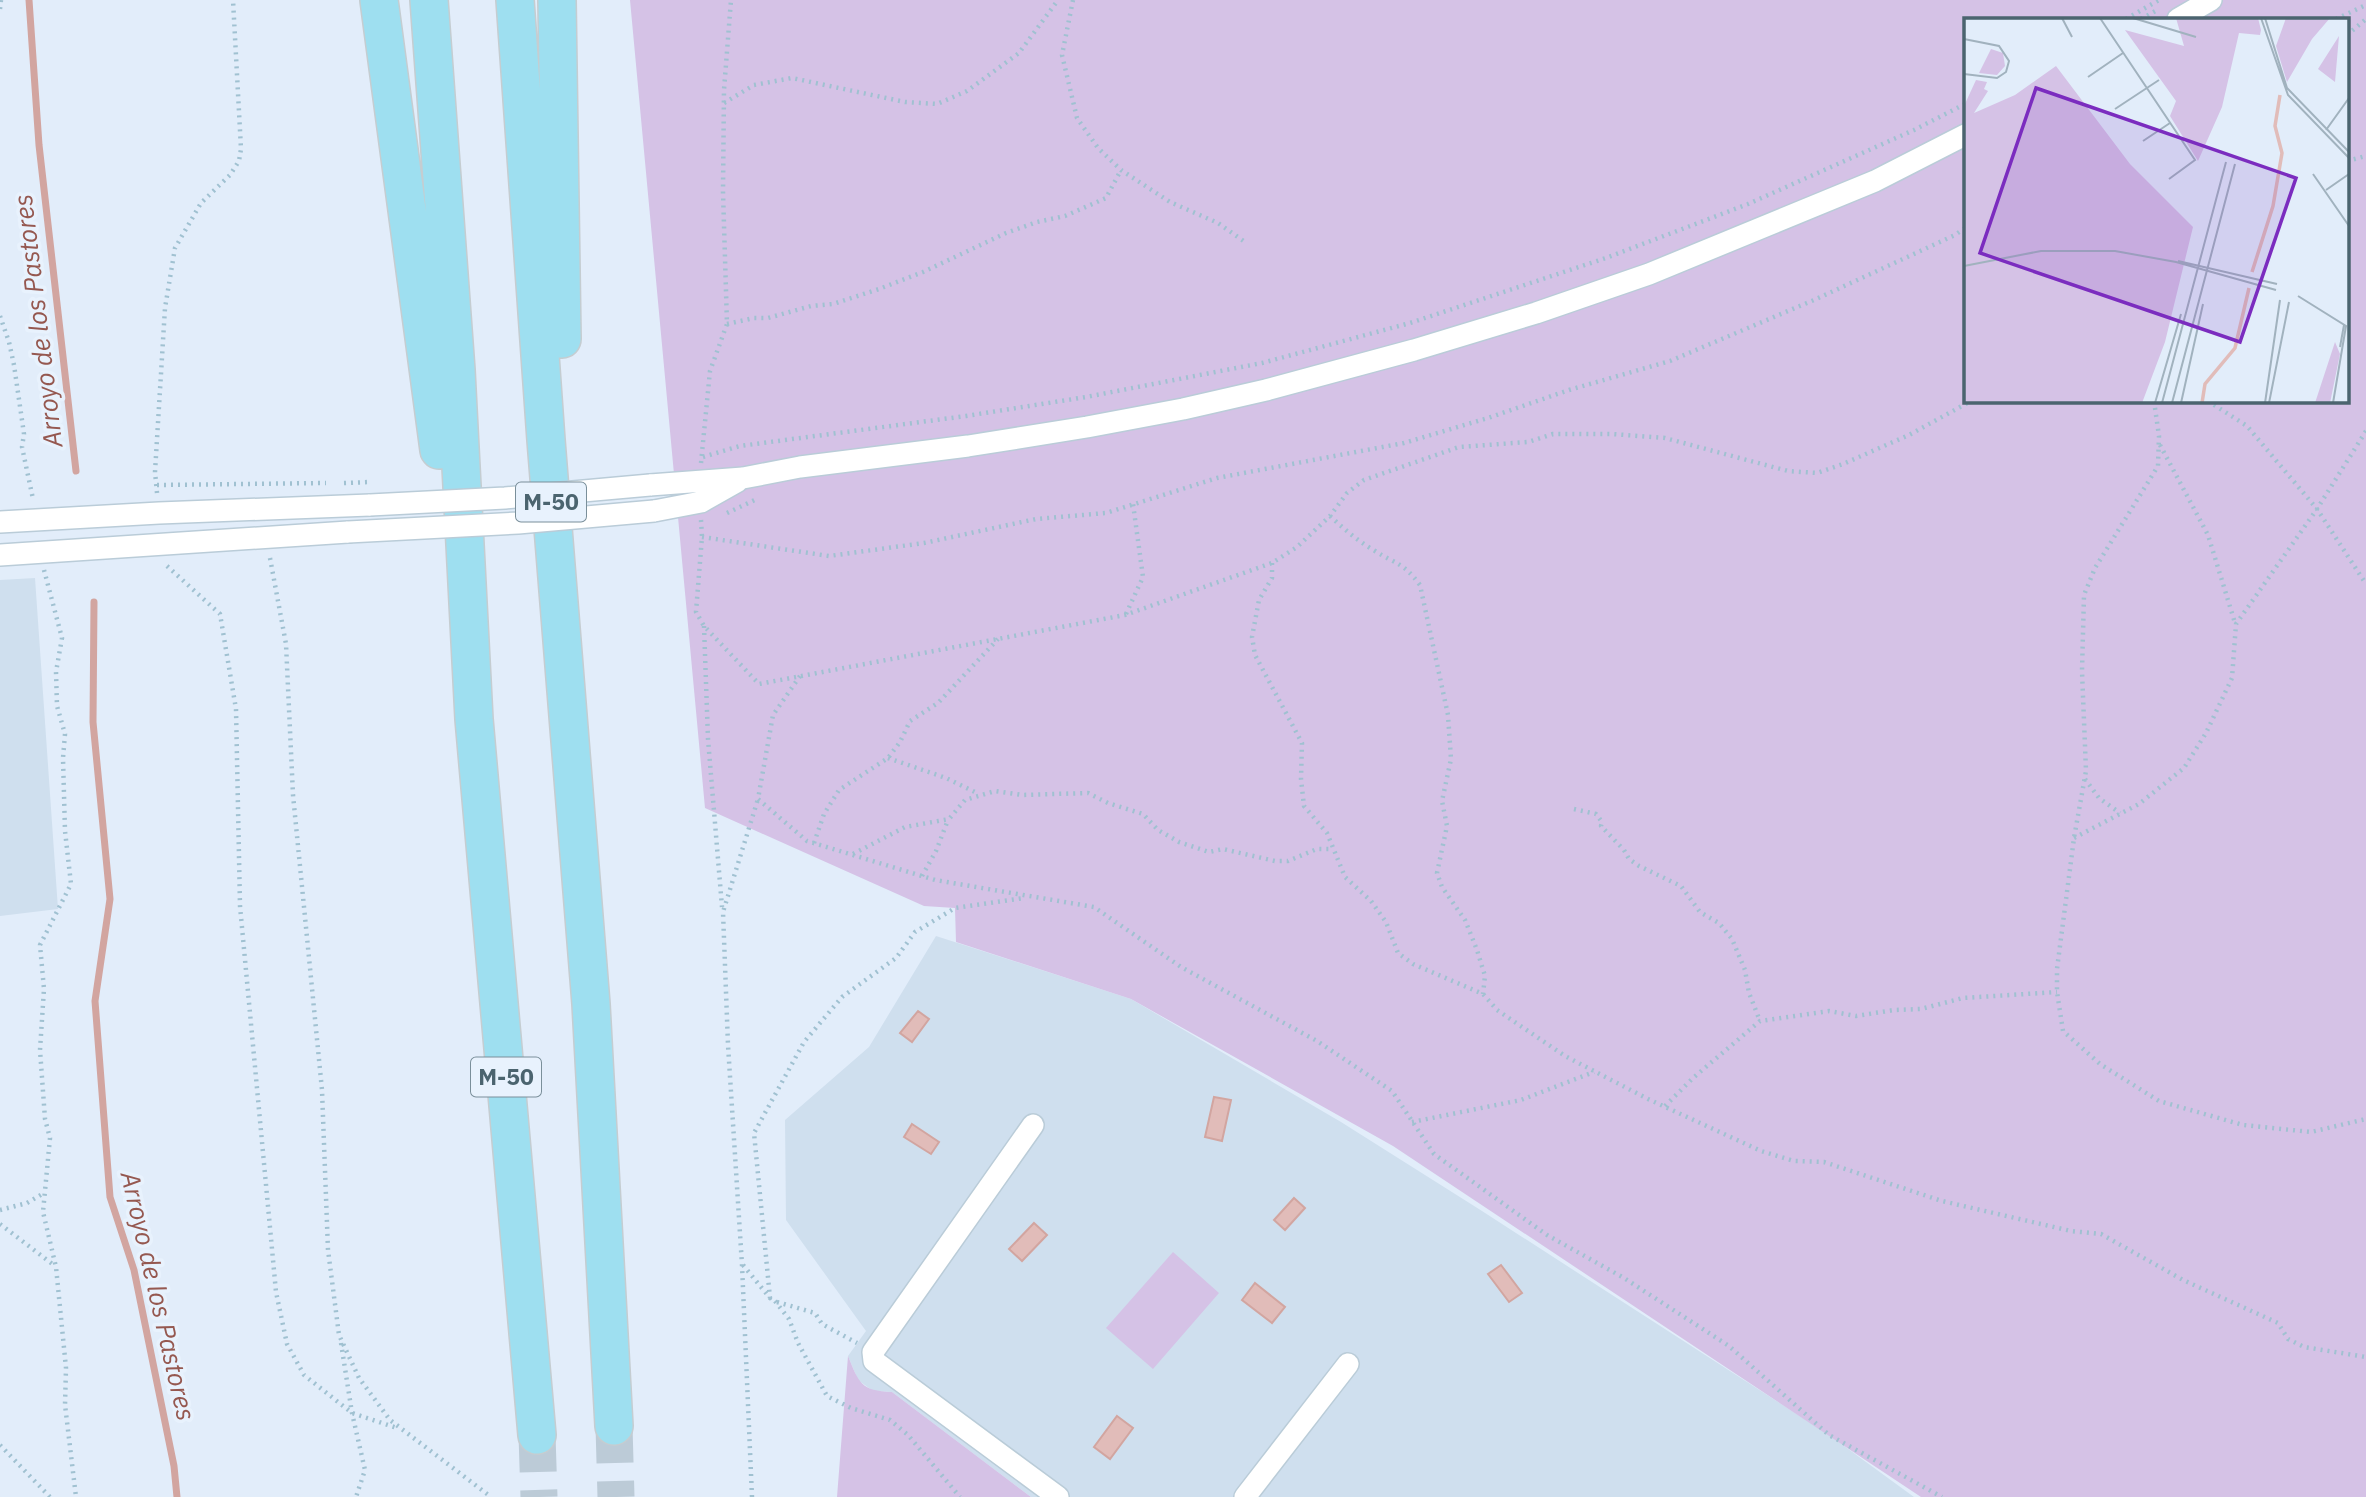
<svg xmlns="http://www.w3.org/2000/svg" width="2366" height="1497" viewBox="0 0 2366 1497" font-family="'IBM Plex Sans',sans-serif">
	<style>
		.residential { fill: #cfdfee }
		.green { fill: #d5c2e6; fill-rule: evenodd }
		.water { fill: #e1bcb9; stroke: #d2a5a0; stroke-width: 2 }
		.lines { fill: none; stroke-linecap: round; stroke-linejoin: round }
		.stream { stroke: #d2a5a0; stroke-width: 7 }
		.highway-tunnel { stroke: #bccbd7; stroke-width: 37; stroke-dasharray: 37 18; stroke-linecap: butt }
		.street-casing { stroke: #baccd8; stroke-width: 24 }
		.highway-casing { stroke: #c5cdd1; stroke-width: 40 }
		.path { stroke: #a0c1d1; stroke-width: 4.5; stroke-dasharray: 2 5; stroke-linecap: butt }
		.street { stroke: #fff; stroke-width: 21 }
		.highway { stroke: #9edff0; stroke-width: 37 }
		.street-bridge-casing { stroke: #baccd8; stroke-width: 24; stroke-linecap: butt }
		.path-bridge { stroke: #a0c1d1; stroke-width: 4.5; stroke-dasharray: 2 5; stroke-linecap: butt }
		.street-bridge { stroke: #fff; stroke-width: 21 }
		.labels { text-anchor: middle; stroke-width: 7; stroke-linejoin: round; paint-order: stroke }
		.shield { fill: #e8f2fd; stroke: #7a8f9a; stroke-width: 2 }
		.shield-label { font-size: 23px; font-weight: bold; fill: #4b646f }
		.water-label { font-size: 26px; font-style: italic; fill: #955850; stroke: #e8f2fd }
		.inset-river { fill: none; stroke: #e1bcb9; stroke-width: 3.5 }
		.inset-road { fill: none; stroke: #a1b2be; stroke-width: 2 }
		.view { fill: #7b2cbf; fill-opacity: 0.15; stroke: #7b2cbf; stroke-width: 3.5 }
		.inset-edge { fill: none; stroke: #4b646f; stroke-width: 3.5 }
	</style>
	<rect width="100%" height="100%" fill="#e2edfa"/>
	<!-- residential -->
	<path class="residential" d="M35,578l23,331 -58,7v-336z
		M936,936l195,63 210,123 141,89 347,224 85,62h-883l-139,-105 -19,-1 -15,-11 -10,-24 18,-25 -80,-111 -1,-100 84,-73z"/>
	<!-- green -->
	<path class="green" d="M630,0h1736v1497h-445l-528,-351 -262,-147 -175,-57 -1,-34 -31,-2 -219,-98zM1965,19h382v382h-382z
		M1173,1252l46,41 -66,76 -47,-41z
		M848,1356c11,27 13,35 44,36l139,105h-194z"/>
	<!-- water -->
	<path class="water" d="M918,1011l11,8 -17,23 -12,-9z
		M1214,1097l17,3 -9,41 -17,-4z
		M912,1124l27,18 -8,12 -27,-17z
		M1294,1198l11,10 -20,22 -11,-10z
		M1034,1223l13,12 -25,26 -13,-12z
		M1501,1265l21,28 -13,9 -21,-28z
		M1255,1283l30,24 -13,16 -30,-23z
		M1117,1416l16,12 -23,31 -16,-12z"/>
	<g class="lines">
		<!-- stream -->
		<path class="stream" d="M29,0l10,145 37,326
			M94,602l-1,120 17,177 -15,102 15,196 24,73 40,196 3,31"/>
		<!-- highway-tunnel -->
		<path class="highway-tunnel" d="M614,1426l2,71
			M537,1435l2,62"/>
		<defs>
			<path id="street" d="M2178,19l33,-19
				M650,485l93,-7 57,-11 168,-21 119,-19 96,-18 83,-19 148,-40 122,-37 113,-39 226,-93 90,-46
				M654,511l47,-9 37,-21
				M0,522l159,-9 211,-8
				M0,555l348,-23
				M1033,1125l-160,227 1,9 184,136
				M1245,1497l103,-133"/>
			<path id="highway" d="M379,0l60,450
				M429,0l27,370 18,349 63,716
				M515,0l31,440 45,564 23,422
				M557,0l5,339"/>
		</defs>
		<!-- street casing -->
		<use href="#street" class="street-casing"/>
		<!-- highway casing -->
		<use href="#highway" class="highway-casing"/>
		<!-- path -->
		<path class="path" d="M1073,0l-11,55 15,63 21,30 23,22 49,32 48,21 27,19
			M0,9l1,-9
			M2126,19l33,-19
			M2141,19l18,-10
			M2336,19l30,-14
			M2347,35l19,-16
			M724,103l30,-18 38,-7 113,24 32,2 30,-13 52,-38 39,-53
			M2347,161l19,-5
			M0,316l9,26 5,23 10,69 -2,13 11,52
			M727,324l27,-6h14l43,-12 22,-2 46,-15 44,-17 83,-39 31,-11 28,-6 41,-18 15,-28
			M2154,401l5,35 -1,30 -63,102 -11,27 -2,76 4,100 -12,67 -17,131v23l6,39 37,33 59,37 84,24 68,7 55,-13
			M2208,401l39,25 70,83 49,75
			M2160,445l48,90 27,88
			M703,457l37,-11 226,-30 120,-19 176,-34 148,-40 196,-65 142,-54 166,-74 51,-26
			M701,463l9,-92 17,-47 -4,-132 1,-102 7,-90
			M157,485l169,-2
			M157,493l-2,-21 10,-164 10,-60 26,-45 29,-28 9,-14 2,-12 -8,-149
			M727,513l30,-14
			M1330,516c14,13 28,25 45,35 22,14 28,11 45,34l28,130 3,44 -9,42 5,25 -10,47 5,14 23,33 12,30 8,26 -2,18
			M701,520l1,17 -6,75 8,14 55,58 366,-69 147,-52 25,-16 33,-31 17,-23 17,-13 95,-33 69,-5 25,-8h59l53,4 123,33 29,2 26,-9 66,-29 62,-34
			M702,537l127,19 95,-13 112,-24 70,-6 111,-35 187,-35 84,-25 81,-28 101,-29 144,-61 141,-65 10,-7
			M270,558l16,86 7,151 29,295 6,160 11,85 20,43 31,42 101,77
			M1272,563v15l-13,22 -7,37 3,18 47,88 -1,36 3,27 23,27 18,44 26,24 15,21 12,31 15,11 70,30 14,16 68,46 83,43 113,52 33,10 30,1 118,39 129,30 30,3 82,46 95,43 10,16 16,8 62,10
			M167,566l53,48 16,95 4,197 36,386 11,52 17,31 48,38 45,15
			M44,570l18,68 -6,34 1,34 8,28 -2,24 2,73 6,53 -31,61 4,44 -4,61 5,69 5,19 -7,74 13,55 10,101 -1,37 11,92
			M1126,614l17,-37 -10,-73
			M704,626l4,113 14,168
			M800,676l-27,39 -15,84 49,42 128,39 159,27 87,60 136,74 75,50 42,63 113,81 77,43 105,68 100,89 113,62
			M888,758l58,20 33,16
			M2085,779l14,19 21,15
			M1574,809l22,5 6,8 -1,4 23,24 5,9 10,7 42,20 19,26 19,11 13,16 13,31 4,23 11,28
			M2074,838l65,-34 45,-36 22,-35 26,-55 4,-54 81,-115 49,-78
			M814,843l10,-29 15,-24 49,-32 12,-16 10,-21 28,-18 60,-64
			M853,854l52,-27 44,-8 16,-19 30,-9 27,4 66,-2 20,10 35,11 15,16 21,12 30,10 14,-3 52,12h13l29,-12h16
			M922,876l14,-25 12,-31
			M1665,1106l28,-28 67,-57 69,-10 27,5 38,-6 27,-1 42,-11 94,-6
			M1412,1122l109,-22 73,-28
			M0,1210l27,-7 17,-10
			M0,1224l55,42
			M743,1265l27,33 -16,-165 50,-91 38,-45 54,-39 19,-26 40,-24 69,-10
			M775,1301l14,18 9,24 29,53 24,12 39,12 18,15 52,62
			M777,1302l38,11 7,11 35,19
			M341,1343l11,70 13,57 -9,27
			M0,1445l50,52
			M752,1497l-10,-232 -14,-220 -5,-133 35,-113"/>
		<!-- street -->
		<use href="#street" class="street"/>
		<!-- highway -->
		<use href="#highway" class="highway"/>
		<defs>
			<path id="street-bridge" d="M370,505l135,-7 145,-13
				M348,532l170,-9 136,-12"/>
		</defs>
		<!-- street-bridge casing -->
		<use href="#street-bridge" class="street-bridge-casing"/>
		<!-- path-bridge -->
		<path class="path-bridge" d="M344,483l26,-1"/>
		<!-- street-bridge -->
		<use href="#street-bridge" class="street-bridge"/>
	</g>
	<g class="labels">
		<!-- shield labels -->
		<g class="shield">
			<rect x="516" y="482.5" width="70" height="39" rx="5"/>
			<rect x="471" y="1057.5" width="70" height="39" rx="5"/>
		</g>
		<g class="shield-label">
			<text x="551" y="510">M-50</text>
			<text x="506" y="1085">M-50</text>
		</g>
		<!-- water labels -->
		<g class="water-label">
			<text transform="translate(38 321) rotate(-97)" y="9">Arroyo de los Pastores</text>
			<text transform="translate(158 1296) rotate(77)" y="9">Arroyo de los Pastores</text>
		</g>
	</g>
	<!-- overview -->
	<g transform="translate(1964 18)">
		<rect width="385" height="385" fill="#e2edfa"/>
		<path d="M212,0h82l3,12 -1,5 -21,-2 -17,74 -24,54 -28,-45 6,-15 -51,-71 59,16zM322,0h44l-18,21 -25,43 -11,-36zM375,18l-4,46 -17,-13zM27,31l12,4 2,13 -8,9 -18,-2zM92,48l74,98 63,63 -28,115 -23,61h-178v-297l12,-26 11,2 -3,7 4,2 -14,22 41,-18zM371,324l5,12 -10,49h-15z" fill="#d5c2e6"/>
		<path class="inset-river" d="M288,254l21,-66 9,-53 -7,-27 5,-31M238,385l3,-19 30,-36 14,-60"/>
		<path class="inset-road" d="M98,0l10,19M136,0l95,142 -26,19M169,0l63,19M297,0l27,77 61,63M301,0l22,70 62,64M0,21l35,7 10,15 -3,11 -9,6 -33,-4M124,59l35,-24M151,91l44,-29M362,112l23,-32M179,123l27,-18M349,156l36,52M362,172l23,-16M214,243l99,23M0,248l77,-15h74l61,11 100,28M334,278l48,30 -13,77M376,329l4,-22M191,385l26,-89M198,385l64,-241M208,385l63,-239M217,385l22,-99M301,385l15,-103M305,385l20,-101"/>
		<path class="view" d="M72,70l260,90 -56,164 -260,-89z"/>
		<rect width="385" height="385" class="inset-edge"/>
	</g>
</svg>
